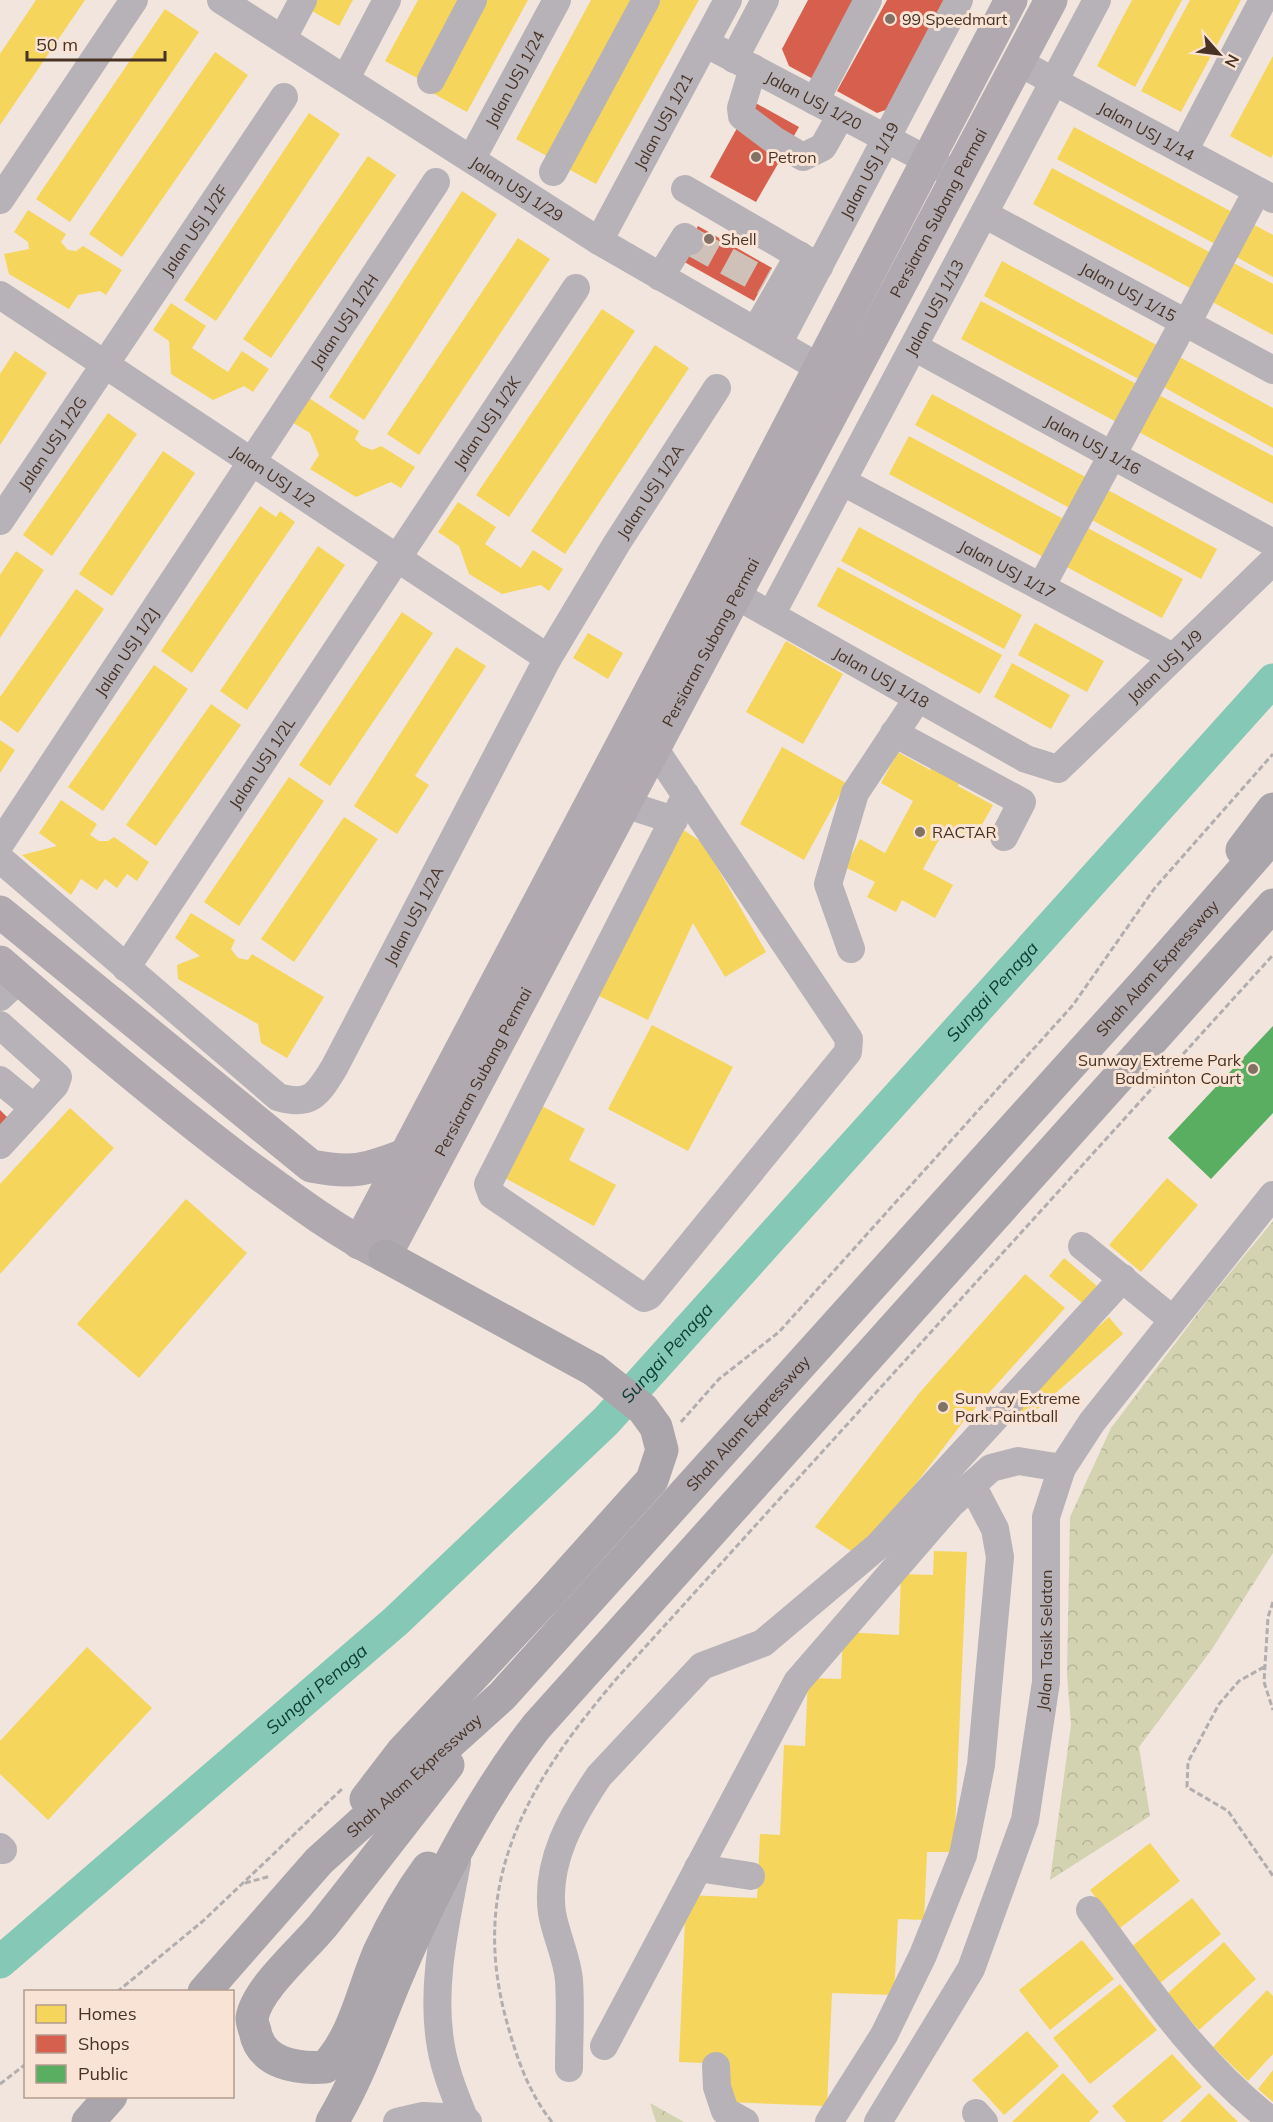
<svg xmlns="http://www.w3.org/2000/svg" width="1273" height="2122" viewBox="0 0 1273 2122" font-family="Mulish,sans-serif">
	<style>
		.forest { fill: url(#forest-crowns) }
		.homes { fill: #f6d55c }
		.shops { fill: #d6604d }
		.public { fill: #5aae61 }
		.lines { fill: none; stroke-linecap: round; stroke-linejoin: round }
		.river { stroke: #85c8b5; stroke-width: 33 }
		.minor-tunnel { stroke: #cfc1b8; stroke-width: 28; stroke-dasharray: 28 14; stroke-linecap: butt }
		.path { stroke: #b2adae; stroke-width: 3; stroke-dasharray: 6 3; stroke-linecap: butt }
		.minor { stroke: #b6b2b8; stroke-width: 28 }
		.major { stroke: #b0aab0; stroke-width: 33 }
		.highway { stroke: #aaa4ab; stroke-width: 33 }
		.highway-bridge { stroke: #aaa4ab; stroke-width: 33 }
		.poi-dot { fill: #827165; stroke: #f9e3d5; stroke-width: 2 }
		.labels { text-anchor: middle; stroke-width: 6; stroke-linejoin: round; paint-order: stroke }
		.poi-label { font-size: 16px; fill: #473224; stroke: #f9e3d5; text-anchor: start }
		.street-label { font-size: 16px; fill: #473224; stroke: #f9e3d5 }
		.water-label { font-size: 18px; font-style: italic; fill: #0c3b31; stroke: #f9e3d5 }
	</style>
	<defs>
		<pattern id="forest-crowns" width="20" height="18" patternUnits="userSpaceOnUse" patternTransform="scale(1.5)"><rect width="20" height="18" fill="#d3d3b2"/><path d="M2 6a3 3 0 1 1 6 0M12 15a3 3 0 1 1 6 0" fill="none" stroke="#b6b699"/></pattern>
	</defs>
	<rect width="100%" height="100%" fill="#f1e5dd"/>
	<!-- forest -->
	<path class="forest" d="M1273,1221v332l-61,96 -73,98 11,69 -100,64 21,-155 -4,-51 3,-157 41,-89 100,-132z
		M650,2103l34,19h-28z"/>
	<!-- homes -->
	<path class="homes" d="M36,0h49l-85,125v-71z
		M304,0h49l-14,26 -38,-21z
		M418,0h49l-44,81 -38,-20z
		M475,0h53l-61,112 -40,-22z
		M591,0h49l-86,160 -38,-21z
		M654,0h45l-103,184 -35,-19z
		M1132,0h50l-47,87 -38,-21z
		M1190,0h51l-60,112 -40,-21z
		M165,9l34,23 -129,190 -34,-23z
		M215,52l33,23 -126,182 -33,-23z
		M1273,56v98l-2,4 -41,-22z
		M309,113l31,21 -124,187 -32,-21z
		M1074,127l160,86 -17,32 -160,-86z
		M368,156l28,19 -125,183 -28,-19z
		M1052,168l161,86 -19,36 -161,-86z
		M462,191l35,23 -133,206 -35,-23z
		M28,210l38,24 -5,8 7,8 8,1 7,-5 39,24 -16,25 -6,-4 -22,4 -9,14 -60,-35 -5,-20 25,-5 -1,-7 -14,-10z
		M1249,222l24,13v42l-42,-23z
		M518,238l32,21 -131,196 -32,-21z
		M1228,260l45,24v51l-66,-36z
		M1002,261l162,88 -18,34 -162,-87z
		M981,301l163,87 -20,38 -163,-87z
		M171,303l35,23 -14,22 19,13 17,11 14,-21 27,18 -16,23 -9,-6 -31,14 -42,-26 -2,-33 -16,-11z
		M602,309l33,22 -126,186 -33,-22z
		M655,345l34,23 -124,186 -34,-23z
		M15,351l32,22 -47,72v-71z
		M1176,355l97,53v40l-113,-63z
		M932,394l161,87 -16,31 -162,-87z
		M1157,394l116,62v48l-136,-73z
		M306,396l53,35 -4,8 7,7 10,4 9,-4 34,21 -14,21 -10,-6 -35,15 -46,-28 9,-14 -9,-22 -20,-12z
		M108,413l29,21 -85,122 -29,-21z
		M909,436l162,87 -20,38 -162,-87z
		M163,451l32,22 -83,123 -33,-22z
		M1106,489l111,60 -16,30 -111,-60z
		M458,502l38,25 -11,17 36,24 12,-18 30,19 -14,22 -8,-6 -39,9 -33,-20 -10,-28 -21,-14z
		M260,506l16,11 4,-6 15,11 -103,151 -31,-22z
		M1084,526l99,53 -21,39 -99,-53z
		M859,527l163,88 -18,34 -163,-88z
		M318,546l27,19 -98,145 -27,-19z
		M16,551l28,19 -44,68v-63z
		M838,567l164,88 -22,39 -163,-88z
		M76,589l28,20 -86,124 -18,-13v-23z
		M402,612l31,21 -103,153 -31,-21z
		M1035,623l69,38 -17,31 -69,-37z
		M588,633l35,20 -15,26 -35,-21z
		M786,641l57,33 -40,70 -57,-32z
		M456,647l30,19 -71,110 14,9 -32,49 -43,-28z
		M1012,663l58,32 -19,34 -57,-32z
		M154,665l34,24 -85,122 -35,-24z
		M211,704l30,21 -85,121 -30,-21z
		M0,740l15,10 -15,23z
		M782,747l64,36 -42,77 -64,-36z
		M898,752l32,18 6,-11 28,15 -6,12 35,19 -19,34 -27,-14 -24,44 30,16 -18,33 -33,-18 -6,12 -29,-15 8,-15 -30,-15 15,-28 25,14 28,-52 -32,-18z
		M289,777l35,24 -85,125 -35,-24z
		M61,800l36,24 -7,11 9,6h9l6,-4 35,25 -12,19 -10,-7 -10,14 -12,-9 -8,11 -16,-11 -10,16 -49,-40 35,-9 -18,-13z
		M344,817l34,22 -84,123 -33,-23z
		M682,829l21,14 63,109 -41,25 -32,-54 -45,97 -53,-26z
		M191,913l44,27 -4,9 7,9 10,2 4,-6 72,43 -37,61 -26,-15 -3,-19 -80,-45 -1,-14 23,-9 -25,-18z
		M652,1025l81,42 -45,84 -80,-42z
		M540,1105l45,24 -16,31 47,25 -22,41 -93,-50z
		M70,1108l44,40 -114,126v-90z
		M1167,1178l31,27 -57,67 -32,-27z
		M186,1199l61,54 -108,125 -62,-54z
		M1064,1258l33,28 -15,17 -33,-27z
		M1025,1274l40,34 -102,114 -103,135 -45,-30 106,-136z
		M1109,1317l14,17 -98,86 -16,-14z
		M934,1551l33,1 -13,300h-27l-3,68 -26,-1 -4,76 -62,-2 -5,113 -100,-4 1,-38 -49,-2 7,-167 71,3 3,-64 20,1 4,-90 21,1 3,-68 33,1 2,-47 56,3 2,-61 32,1z
		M87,1647l65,61 -104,112 -48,-46v-33z
		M1150,1843l30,38 -60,47 -30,-38z
		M1192,1898l29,36 -61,49 -29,-36z
		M1082,1940l32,39 -64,51 -31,-40z
		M1224,1942l32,37 -57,51 -32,-36z
		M1120,1984l37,46 -67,54 -37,-46z
		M1267,1990l6,6v58l-25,27 -35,-34z
		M1027,2031l32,35 -55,49 -32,-35z
		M1172,2054l30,33 -40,35h-36l-14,-16z
		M1273,2070v32l-15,-13z
		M1063,2073l36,39 -10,10h-77z
		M1209,2093l29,29h-58z"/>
	<!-- shops -->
	<path class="shops" d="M808,0h63l-45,86 -37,-20 -7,-17z
		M887,0h62l-58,108 -14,5 -40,-22z
		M752,101l47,26 -43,75 -46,-25z
		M698,226l74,42 -18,33 -75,-42z
		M0,1110l8,8 -8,8z"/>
	<!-- public -->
	<path class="public" d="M1273,1026v87l-62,66 -43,-41z"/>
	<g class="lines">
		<!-- river -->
		<path class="river" id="s1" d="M0,1962l396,-341 210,-200 667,-741"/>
		<!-- minor-tunnel -->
		<path class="minor-tunnel" d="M690,241l75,41"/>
		<!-- path -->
		<path class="path" d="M681,1422l38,-43 60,-47 294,-327 81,-116 119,-135
			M1273,1602l-5,15 -4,65 9,28
			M1264,1667l-25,14 -20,23 -31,58 -1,25 41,24 45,65
			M245,1883l26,-7
			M117,1992l86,-71 140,-133
			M0,2084l26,-20
			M552,2122c-24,-30 -36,-66 -46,-103 -38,-140 24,-239 112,-342l655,-722"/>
		<!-- minor -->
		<g class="minor">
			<path id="s2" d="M221,0l378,241 221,127"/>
			<path d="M283,38l20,-38"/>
			<path id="s3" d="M705,43l243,128"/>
			<path d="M734,59l31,-59"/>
			<path id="s4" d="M1018,62l255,137"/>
			<path d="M753,68l-12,40 1,8 32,24 29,17 20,-10 18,-32"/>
			<path d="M346,78l41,-78"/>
			<path d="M431,80l42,-80"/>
			<path d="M815,101l53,-101"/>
			<path d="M1184,151l79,-151"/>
			<path id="s5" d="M472,158l85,-158"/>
			<path d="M553,172l93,-172"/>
			<path d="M685,189l134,78"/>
			<path d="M0,200l134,-200"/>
			<path id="s6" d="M984,214l289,156"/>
			<path id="s7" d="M599,241l129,-241"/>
			<path d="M660,277l25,-40 5,4"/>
			<path id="s8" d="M0,295l548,363"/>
			<path d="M1187,323l70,-132"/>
			<path d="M756,330l43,-75"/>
			<path id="s9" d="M779,342l180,-342"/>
			<path id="s10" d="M914,347l359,196"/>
			<path id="s11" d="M843,482l330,175"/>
			<path id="s12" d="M0,521l284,-424"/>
			<path id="s13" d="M716,584l310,175 32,10 215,-208"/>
			<path d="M1041,587l143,-265"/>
			<path id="s14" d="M771,615l326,-615"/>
			<path d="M894,733l128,69 -18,35"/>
			<path d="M654,748l195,291 -1,13 -199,244 -5,2 -152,-103 -4,-11 198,-389"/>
			<path d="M624,804l50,16"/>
			<path id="s15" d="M0,844l436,-662"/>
			<path id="s16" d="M0,859l278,238c33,10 40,-3 56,-29l214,-410 69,-115 100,-155"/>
			<path d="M851,949l-23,-65 27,-91 63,-95"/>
			<path id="s17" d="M126,968l450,-680"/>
			<path d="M0,997l19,-18"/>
			<path d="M0,1025l58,52 -3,8 -55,60"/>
			<path d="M0,1080l34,28"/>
			<path d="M1082,1246l91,74"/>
			<path d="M0,1847l3,3"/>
			<path d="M457,1862c-11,60 -27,124 -16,185 4,24 14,48 23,71l4,4"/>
			<path d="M698,1868l53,8"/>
			<path d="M1090,1910c55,75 108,155 183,212"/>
			<path d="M604,2046l193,-364 154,-178 40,-36 27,-7 44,7"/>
			<path d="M716,2066l1,21 8,24 20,11"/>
			<path d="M569,2068c0,-29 2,-59 0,-88 -2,-23 -13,-44 -17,-67 -7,-51 20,-97 47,-137l103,-110 61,-23 115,-97 245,-268"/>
			<path d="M976,2113l8,9"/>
			<path d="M397,2122l26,-6 41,2"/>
			<path d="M829,2122l55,-87 39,-80 40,-100 18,-90 19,-208 -5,-28 -23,-44"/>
			<path id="s18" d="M878,2122l93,-153 54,-149 21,-138v-165l16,-49 30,-46 181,-227"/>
		</g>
		<!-- major -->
		<g class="major">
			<path d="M0,912l311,254c42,8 55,4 94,-11"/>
			<path id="s19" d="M0,962c79,69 160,137 244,201 45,33 91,68 141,93l666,-1256"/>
			<path d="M359,1243l350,-663 302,-580"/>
		</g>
		<!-- highway -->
		<g class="highway">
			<path d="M1242,850l31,-41"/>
			<path d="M385,1256l209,114"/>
			<path d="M366,1799l36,-47 145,-155"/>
			<path d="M428,1868c-19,26 -35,54 -49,84 -16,37 -25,86 -54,115 -28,2 -64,-3 -70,-36 -1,-3 -3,-9 -3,-13 5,-30 53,-70 72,-94 42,-53 83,-106 124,-159"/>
			<path id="s20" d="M204,1992l115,-131 183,-165 645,-716 126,-144"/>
			<path d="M88,2122l23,-26"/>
			<path d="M332,2122c27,-45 43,-93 63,-141 37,-89 82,-178 141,-254l737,-822"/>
		</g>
		<!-- highway-bridge -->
		<path class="highway-bridge" d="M547,1597l105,-117 10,-30 -6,-23 -13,-18 -49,-39"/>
	</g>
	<!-- markers -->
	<g class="poi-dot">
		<circle cx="890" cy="19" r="6"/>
		<circle cx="756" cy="157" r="6"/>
		<circle cx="709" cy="239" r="6"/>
		<circle cx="920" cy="832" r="6"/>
		<circle cx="1253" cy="1069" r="6"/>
		<circle cx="943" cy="1407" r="6"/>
	</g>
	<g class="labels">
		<!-- poi labels -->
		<g class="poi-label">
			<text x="902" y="25">99 Speedmart</text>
			<text x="768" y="163">Petron</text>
			<text x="721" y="245">Shell</text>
			<text x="932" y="838">RACTAR</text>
			<text x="1241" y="1066" text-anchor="end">Sunway Extreme Park<tspan x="1241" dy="18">Badminton Court</tspan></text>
			<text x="955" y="1404">Sunway Extreme<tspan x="955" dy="18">Park Paintball</tspan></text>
		</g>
		<!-- street labels -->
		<g class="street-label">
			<text dy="6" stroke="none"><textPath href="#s5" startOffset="90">Jalan USJ 1/24</textPath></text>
			<text dy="6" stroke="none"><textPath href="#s3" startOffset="123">Jalan USJ 1/20</textPath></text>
			<text dy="6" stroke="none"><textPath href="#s7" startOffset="136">Jalan USJ 1/21</textPath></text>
			<text dy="6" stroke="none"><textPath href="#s4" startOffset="146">Jalan USJ 1/14</textPath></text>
			<text dy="6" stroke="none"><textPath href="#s9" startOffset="194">Jalan USJ 1/19</textPath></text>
			<text dy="6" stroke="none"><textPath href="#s2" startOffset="351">Jalan USJ 1/29</textPath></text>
			<text dy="6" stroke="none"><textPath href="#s19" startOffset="1666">Persiaran Subang Permai</textPath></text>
			<text dy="6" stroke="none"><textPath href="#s12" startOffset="350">Jalan USJ 1/2F</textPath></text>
			<text dy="6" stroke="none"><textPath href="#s6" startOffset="164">Jalan USJ 1/15</textPath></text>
			<text dy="6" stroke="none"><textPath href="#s14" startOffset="348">Jalan USJ 1/13</textPath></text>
			<text dy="6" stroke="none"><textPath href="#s15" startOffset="626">Jalan USJ 1/2H</textPath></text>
			<text dy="6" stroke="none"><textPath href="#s17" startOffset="654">Jalan USJ 1/2K</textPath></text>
			<text dy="6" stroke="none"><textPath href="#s12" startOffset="94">Jalan USJ 1/2G</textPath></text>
			<text dy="6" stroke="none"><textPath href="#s10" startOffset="204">Jalan USJ 1/16</textPath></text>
			<text dy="6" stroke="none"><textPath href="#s8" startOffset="328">Jalan USJ 1/2</textPath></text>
			<text dy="6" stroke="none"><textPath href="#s16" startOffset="1095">Jalan USJ 1/2A</textPath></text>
			<text dy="6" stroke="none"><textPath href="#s11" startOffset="186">Jalan USJ 1/17</textPath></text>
			<text dy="6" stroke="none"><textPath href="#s19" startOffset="1180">Persiaran Subang Permai</textPath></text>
			<text dy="6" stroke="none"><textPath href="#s15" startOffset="230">Jalan USJ 1/2J</textPath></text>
			<text dy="6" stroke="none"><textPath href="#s13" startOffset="538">Jalan USJ 1/9</textPath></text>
			<text dy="6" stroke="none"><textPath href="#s13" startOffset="190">Jalan USJ 1/18</textPath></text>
			<text dy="6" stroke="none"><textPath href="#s17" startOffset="246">Jalan USJ 1/2L</textPath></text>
			<text dy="6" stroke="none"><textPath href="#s16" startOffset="609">Jalan USJ 1/2A</textPath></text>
			<text dy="6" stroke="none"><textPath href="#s20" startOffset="1400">Shah Alam Expressway</textPath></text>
			<text dy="6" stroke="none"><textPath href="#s19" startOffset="694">Persiaran Subang Permai</textPath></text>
			<text dy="6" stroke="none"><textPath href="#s20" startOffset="788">Shah Alam Expressway</textPath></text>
			<text dy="6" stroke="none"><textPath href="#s18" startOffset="519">Jalan Tasik Selatan</textPath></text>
			<text dy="6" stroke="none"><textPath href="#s20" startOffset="302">Shah Alam Expressway</textPath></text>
		</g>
		<!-- water labels -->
		<g class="water-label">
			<text dy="6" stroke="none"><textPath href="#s1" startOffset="1390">Sungai Penaga</textPath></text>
			<text dy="6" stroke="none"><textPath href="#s1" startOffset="904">Sungai Penaga</textPath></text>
			<text dy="6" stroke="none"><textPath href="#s1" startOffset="418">Sungai Penaga</textPath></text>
		</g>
	</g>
	<!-- legend -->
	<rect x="24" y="1990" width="210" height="108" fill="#f9e3d5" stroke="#b29c8e" stroke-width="1.5"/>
	<rect x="36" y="2005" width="30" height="18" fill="#f6d55c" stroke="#b29c8e" stroke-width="1.5"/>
	<text x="78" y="2020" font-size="18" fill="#473224">Homes</text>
	<rect x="36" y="2035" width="30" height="18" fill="#d6604d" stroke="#b29c8e" stroke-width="1.5"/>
	<text x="78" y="2050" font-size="18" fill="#473224">Shops</text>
	<rect x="36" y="2065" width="30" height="18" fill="#5aae61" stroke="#b29c8e" stroke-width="1.5"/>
	<text x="78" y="2080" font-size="18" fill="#473224">Public</text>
	<!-- north arrow -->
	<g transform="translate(1219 54) rotate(118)" stroke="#f9e3d5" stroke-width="4.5" paint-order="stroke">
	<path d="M0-4.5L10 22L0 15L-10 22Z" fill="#473224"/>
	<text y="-9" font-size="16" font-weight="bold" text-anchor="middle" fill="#473224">N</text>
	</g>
	<!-- scale -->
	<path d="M27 51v9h138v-9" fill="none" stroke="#473224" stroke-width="3"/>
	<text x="36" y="51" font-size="18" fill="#473224" stroke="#f9e3d5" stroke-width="4.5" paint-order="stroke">50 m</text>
</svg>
